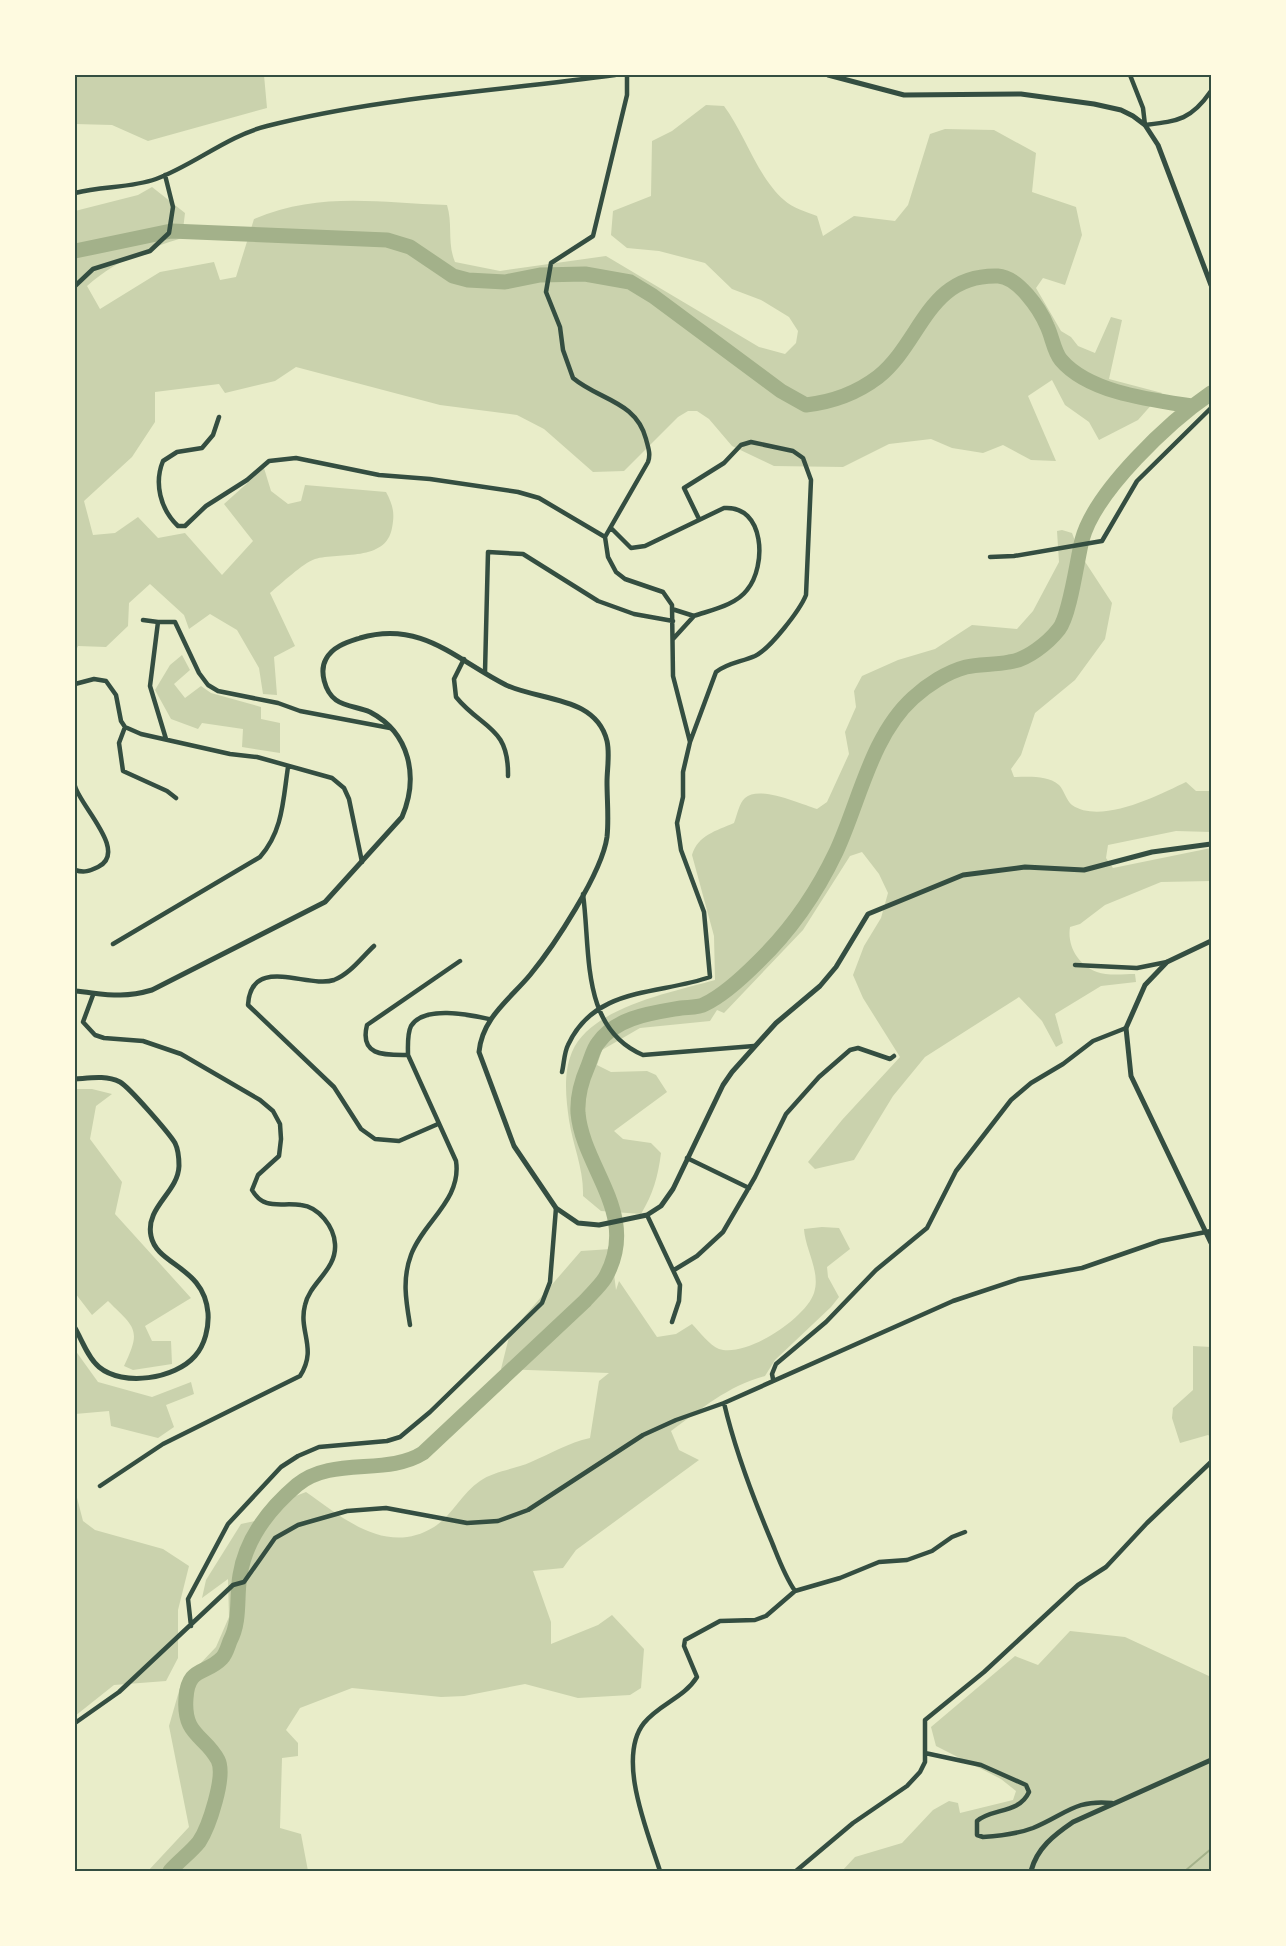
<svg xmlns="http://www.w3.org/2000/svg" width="1286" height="1946" viewBox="0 0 1286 1946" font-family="Rubik,sans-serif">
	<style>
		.green { fill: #cad2ad }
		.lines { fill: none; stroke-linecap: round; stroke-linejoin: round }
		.stream { stroke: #a3b18a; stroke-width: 2 }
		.river { stroke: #a3b18a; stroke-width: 15 }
		.minor { stroke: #344e41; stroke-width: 4.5 }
		.tertiary { stroke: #344e41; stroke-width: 5 }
		.neatline { fill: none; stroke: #344e41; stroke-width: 2 }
	</style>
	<rect width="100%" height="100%" fill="#e9edc9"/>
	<!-- green -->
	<path class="green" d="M75,75h189l3,33 -119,33 -36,-16 -37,-1z
		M706,105l18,1c21,28 34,72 60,94 8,8 23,12 33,16l6,20 31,-20 41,5 13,-16 22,-71 15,-5 49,1 42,23 -4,39 44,15 6,28 -17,50 -22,-7 -7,10 25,43 10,6 7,9 17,7 16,-36 11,3 -13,59 53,14 -24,27 -39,20 -10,-18 -24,-17 -13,-25 -24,16 28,65 -25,-1 -28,-15 -20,8 -31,-5 -21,-9 -42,5 -46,23 -69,-1 -42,-20 -23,-27 -12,-8h-9l-10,6 -54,54 -31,1 -49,-43 -27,-14 -77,-10 -144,-38 -21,14 -50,12 -6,-9 -64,8v30l-23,35 -48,44 9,34 22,-2 23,-16 20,21 27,-5 37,42 31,-34 -29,-37 40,-36 7,23 17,13 13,-3 4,-16 81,7c7,13 9,21 6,36 -6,34 -52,24 -77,31 -12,4 -34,25 -45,34l25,53 -21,11 3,38 -14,-1 -4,-26 -22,-38 -27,-16 -21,15 -5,-14 -34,-31 -21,19 -1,23 -22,21 -28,-1 -3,6v-441l63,-16 14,-8 33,26 -3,25c-38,12 -64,21 -95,48l13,23 60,-37 54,-10 6,18 16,-3 18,-58c67,-28 124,-16 193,-14 6,19 0,38 8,57l45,9 106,-15 153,91 26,7 11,-11 2,-12 -9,-14 -28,-17 -29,-11 -27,-26 -46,-12 -32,-3 -16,-13 2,-24 38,-15 1,-55 20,-10z
		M1062,530l10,3 8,21 32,49 -7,36 -30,41 -40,33 -14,42 -10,14 3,8c15,0 33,-2 45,8 5,5 7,15 13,20 29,20 87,-10 114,-23l10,9h15v41l-35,-1 -68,14 -2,13 7,10 98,-20v33l-50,1 -56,23 -25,19 -10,3c-3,19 8,38 27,45 10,4 27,2 38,2l1,8 -35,4 -46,28 8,29 -7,4 -14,-26 -23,-24 -94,60 -32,39 -39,64 -39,9 -7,-7 34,-42 58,-63 -37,-59 -10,-23 11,-29 17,-28 7,-25 -9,-19 -17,-22 -12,4 -47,74 -79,83 -7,-3 -7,11 -70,7 -38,22 -5,15 14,7 36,-1 9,4 11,17 -53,39 9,8 28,4 10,10c-3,24 -8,41 -20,61l-40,-3 -18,-15c1,-27 -10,-50 -14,-76 -3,-22 -6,-46 3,-68 19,-45 101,-60 143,-72l-1,-44 -22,-81c6,-20 24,-24 42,-32 3,-7 5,-20 11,-25 14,-13 55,6 72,11l10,-7 22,-48 -4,-22 11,-25 -2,-16 8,-15 36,-16 37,-11 37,-24 45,4 16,-18 26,-49 -2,-31z
		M182,655l8,15 -16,14 11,14 16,-12 10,7 50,14v12l19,4v30l-38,-6 1,-18 -41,-6 -4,6 -27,-10 -16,-29 15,-25z
		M75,1089h17l20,5 -16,12 -6,33 32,43 -7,32 76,84 -46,28 7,15h19l1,23 -39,6 -9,-4c18,-37 11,-38 -16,-65l-16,14 -17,-22z
		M822,1227l17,1 11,21 -23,18 1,10 11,20 -8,10 -56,53 -10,16c-36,9 -65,34 -94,55l8,19 20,10 -123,90 -13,18 -30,3 18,51v22l47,-19 14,-10 32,34 -3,39 -11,7 -52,3 -53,-14 -61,12 -23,1 -89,-9 -52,20 -14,22 12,13v13l-16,2 -2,70 21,6 7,37h-160l41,-44 -20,-101 12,-42 35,-37 13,-30 -1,-38 -26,19 4,-18 35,-56 28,-6 24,-21 13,-5c38,27 81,64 128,35 18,-11 28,-34 46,-46 14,-10 36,-12 51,-19 21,-9 37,-19 59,-24l9,-57 10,-8 -108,-4 9,-36 71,-82 30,-2 5,41 3,-9 38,56 19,-3 16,-10c7,7 18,22 27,25 27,9 87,-31 95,-56 7,-21 -9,-44 -10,-64z
		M1193,1346l18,1v90l-3,-2 -28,8 -8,-25 1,-10 20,-18z
		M75,1350l23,32 54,15 39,-15 3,12 -28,11 8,22 -16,11 -47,-12 -2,-15 -34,3z
		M75,1490l8,31 12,9 68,19 26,17 -11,44v48l-12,23 -52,4 -39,31z
		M1070,1631l55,6 86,40v194h-369l13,-14 47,-14 31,-33 16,-9 9,2 2,10 53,-13 3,-9 -15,-12 -65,-33 -5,-19 84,-71 23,9z"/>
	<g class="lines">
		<!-- stream -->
		<path class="stream" d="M1185,1871l26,-22"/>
		<!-- river -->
		<path class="river" d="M75,251l96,-20 216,9 23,7 43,29 15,4 37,2 35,-7 45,-1 45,8 23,14 128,95 25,14c26,-3 51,-12 72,-28 44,-35 49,-103 120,-101 20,1 42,33 49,50 5,10 7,26 14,34 28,33 91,40 131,46
			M170,1871c9,-10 21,-19 29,-29 10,-15 27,-66 19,-82 -13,-25 -35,-24 -32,-62 2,-32 20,-23 36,-40 4,-4 6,-12 8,-17 11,-21 6,-44 10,-66 6,-37 30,-67 57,-90 35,-29 90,-9 126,-32l162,-152c6,-7 15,-15 20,-23 36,-63 -22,-109 -27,-165 -1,-17 3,-31 10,-47 3,-7 5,-17 10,-23 18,-26 54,-30 83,-35 7,-1 17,0 24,-4 19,-9 38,-27 53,-42 32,-31 59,-70 78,-110 23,-49 35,-116 77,-154 14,-13 34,-26 53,-31 13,-3 29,-2 43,-5 18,-2 39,-19 50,-33 11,-14 18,-69 23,-89 13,-49 88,-119 129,-147"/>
		<!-- minor -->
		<path class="minor" d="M627,75v20l-34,141 -42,27 -5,29 14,35 3,23 10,28c26,22 63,23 73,61 2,8 5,15 2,23l-43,75 3,20 8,15 9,7 38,13 9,13 1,71 17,66
			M1130,75l13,33 2,17c33,-4 46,-5 66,-34
			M75,193c27,-7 56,-5 81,-14 38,-14 71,-43 111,-53 113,-29 232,-35 348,-51
			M75,286l18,-17 57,-18 19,-18 4,-26 -8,-32
			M219,417l-6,18 -11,13 -25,4 -14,9c-9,22 -3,48 15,65h7l21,-20 41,-26 22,-19 27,-3 83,17 51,4 88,13 21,6 66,39
			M611,528l20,20 14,-2 79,-38c41,-3 43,58 23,82 -11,15 -36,20 -53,26l-22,-7
			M990,557l24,-1 88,-15 35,-60 74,-73
			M143,620l15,2
			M673,639l21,-23
			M464,659l-10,20 2,18c26,32 53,29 52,79
			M485,672l3,-120 35,2 75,47 36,13 39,7
			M75,684l19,-5 12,2 10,14 5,26 4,6 16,7 89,20 27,3 75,21 12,10 5,11 13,63
			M125,727l-6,16 4,28 44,20 9,7
			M166,739l-16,-53 8,-64h17l24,51 9,12 10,6 60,12 22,8 90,17
			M75,786c5,20 54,66 23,81 -8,4 -14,6 -23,3
			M583,894c8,58 -3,134 60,161l111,-9
			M113,944l147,-87c23,-26 23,-57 28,-90
			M374,946c-12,11 -24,28 -40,34 -26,9 -83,-26 -86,25l86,82 27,42 14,10 24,2 39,-17
			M1075,965l62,3 30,-6
			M93,995l-10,27 12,13 9,3 39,3 38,13 79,46 13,11 7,13 1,15 -2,17 -21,19 -6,15c12,21 29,12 49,15 18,2 33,22 34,39 2,26 -25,38 -30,61 -7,27 13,43 -5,71l-137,68 -63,42
			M408,1055c-22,0 -49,2 -41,-30l93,-64
			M562,1072c2,-8 2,-19 6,-27 27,-59 91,-50 142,-68l-6,-65 -23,-62 -4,-27 6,-26v-25l7,-30 26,-70c11,-9 25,-10 39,-16 15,-7 45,-46 51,-61l5,-115 -8,-22 -10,-7 -42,-9 -10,3 -17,18 -40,25 15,31
			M687,1158l62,30
			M647,1215l33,70 -1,16 -7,21
			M674,1270l23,-14 26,-24 32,-55 31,-63 33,-37 31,-27 8,-2 32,11 4,-3
			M410,1325c-4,-24 -8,-46 1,-70 12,-33 51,-55 45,-94l-48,-106c0,-9 -1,-21 3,-29 13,-21 59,-11 78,-7
			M773,1379l-1,-5 4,-10 50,-42 50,-52 51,-42 29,-57 55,-71 20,-17 32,-19 30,-23 33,-13
			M724,1403c11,47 28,92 47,137 7,17 13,35 24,51
			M191,1626l-3,-27 40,-75 53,-57 17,-11 21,-9 68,-6 13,-4 30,-25 112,-109 8,-21 6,-74
			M75,1723l44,-31 114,-107 11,-3 31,-44 23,-13 49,-14 39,-3 81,15 31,-2 30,-11 115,-75 33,-15 48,-17 229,-102 66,-22 63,-11 78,-27 51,-10
			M925,1753l56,12 45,20 3,7c-10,22 -37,16 -52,29v14l6,2c16,-1 34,-3 50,-9 32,-13 42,-29 79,-25
			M660,1871c-12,-38 -44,-113 -16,-148 15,-19 40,-25 53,-46l-13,-31 1,-6 35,-19 35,-1 11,-4 29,-25 45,-13 39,-16 28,-2 25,-9 20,-14 13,-5
			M796,1871l57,-48 54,-37 13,-14 5,-10v-42l59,-48 94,-87 28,-18 41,-44 64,-61"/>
		<!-- tertiary -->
		<path class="tertiary" d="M828,75l76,20 117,-1 73,10 27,6 12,6 12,9 13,20 53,140
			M1211,941l-44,21 -22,23 -19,43 5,48 80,167
			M75,991c31,3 46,8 77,-1l173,-88 77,-85c17,-40 8,-84 -32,-105 -11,-5 -24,-5 -34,-12 -11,-8 -17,-29 -10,-41 7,-13 22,-17 34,-21 62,-18 96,22 146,47 34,16 90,11 101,56 3,13 0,28 0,41 0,18 2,37 0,55 -5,36 -53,109 -77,138 -20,24 -48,43 -51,77l35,94 42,62 22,15 21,2 48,-10 14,-9 12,-17 50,-104 9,-13 44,-49 44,-37 16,-19 32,-53 95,-39 62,-8 59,3 68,-18 59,-8
			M75,1079c15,-1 31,-4 45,3 9,5 49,51 55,61 3,6 4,16 4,23 -1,27 -34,41 -28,70 6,30 53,30 57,77 1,14 -3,32 -13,43 -20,23 -72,31 -96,11 -11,-9 -17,-27 -24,-39
			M1031,1871c6,-23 23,-36 42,-49l138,-62"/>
	</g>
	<!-- border -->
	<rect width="1286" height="1946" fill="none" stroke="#fefae0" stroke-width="153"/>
	<rect x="76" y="76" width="1134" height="1794" class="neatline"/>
</svg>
